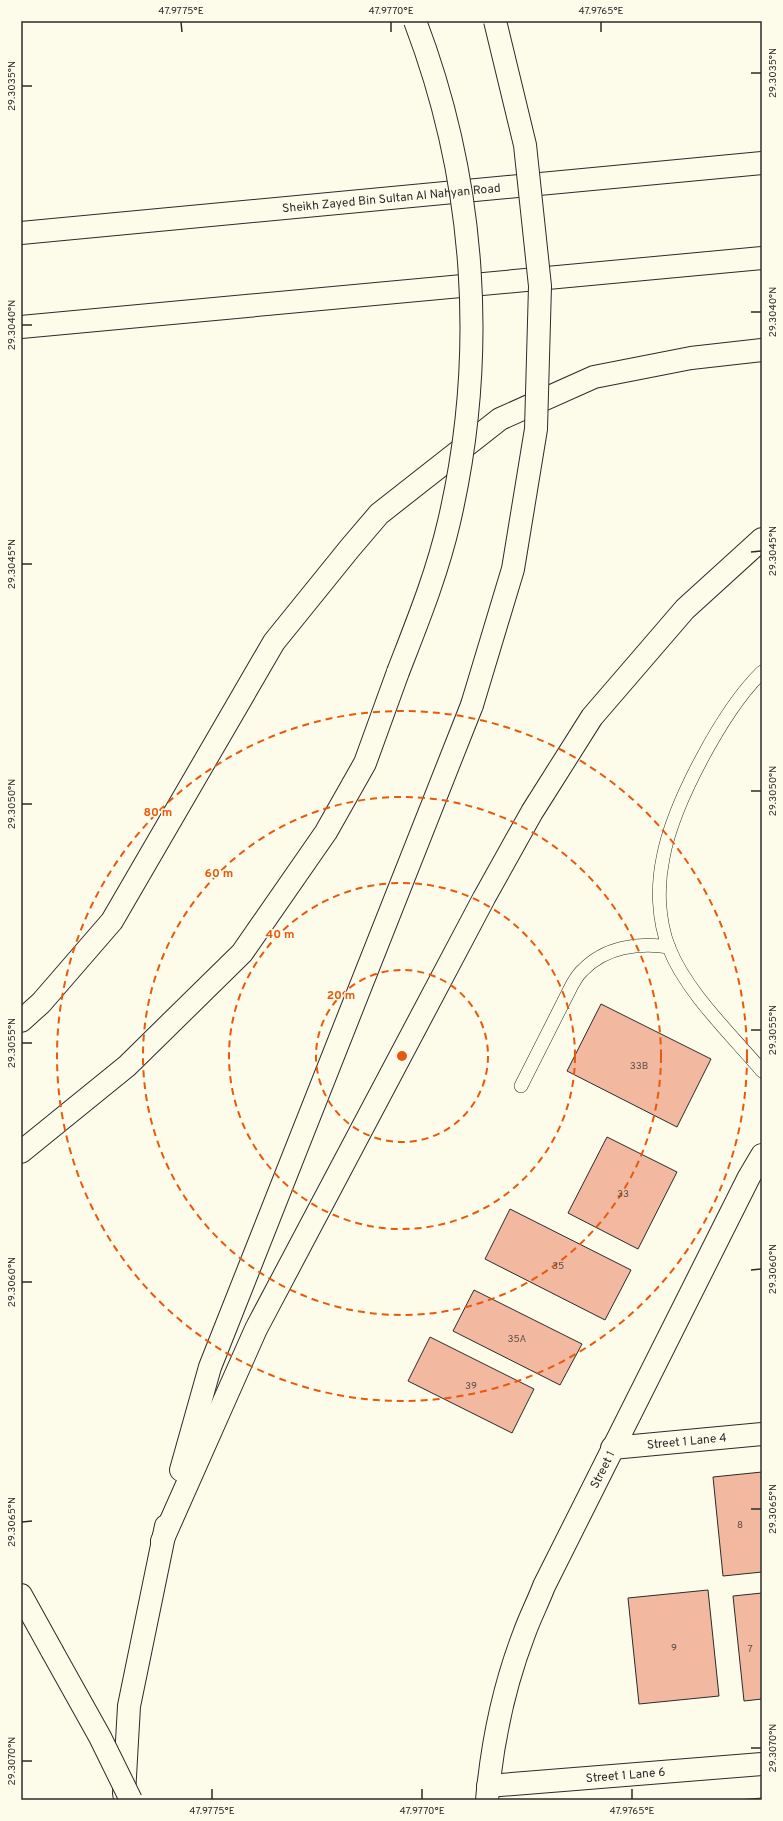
<svg xmlns="http://www.w3.org/2000/svg" width="783" height="1821" viewBox="0 0 783 1821" font-family="Overpass,sans-serif">
	<style>
		.building { fill: #f2b8a0; stroke: #2b2b2b }
		.lines { fill: none; stroke-linecap: round; stroke-linejoin: round }
		.lane-casing { stroke: #2b2b2b; stroke-width: 14 }
		.street-casing { stroke: #2b2b2b; stroke-width: 24 }
		.highway-casing { stroke: #2b2b2b; stroke-width: 24 }
		.lane { stroke: #fdfbea; stroke-width: 13 }
		.street { stroke: #fdfbea; stroke-width: 22 }
		.highway { stroke: #fdfbea; stroke-width: 22 }
		.highway-bridge-casing { stroke: #2b2b2b; stroke-width: 24; stroke-linecap: butt }
		.highway-bridge { stroke: #fdfbea; stroke-width: 22 }
		.ticks { fill: none; stroke: #2b2b2b; stroke-width: 1.5 }
		.ring { fill: none; stroke: #e8590c; stroke-width: 2; stroke-dasharray: 7 5 }
		.labels { text-anchor: middle; stroke-width: 3; stroke-linejoin: round; paint-order: stroke }
		.number-label { font-size: 10px; fill: #5d4e48 }
		.street-label { font-size: 12px; fill: #2b2b2b; stroke: #fdfbea }
		.centre { fill: #e8590c; stroke: #fdfbea; stroke-width: 2 }
		.ring-label { font-size: 12px; text-anchor: middle; font-weight: bold; fill: #e8590c; stroke: #fdfbea; stroke-width: 3; stroke-linejoin: round; paint-order: stroke }
		.neatline { fill: none; stroke: #2b2b2b; stroke-width: 1.5 }
		.ticks-label { font-size: 10px; text-anchor: middle; fill: #2b2b2b }
	</style>
	<rect width="100%" height="100%" fill="#fdfbea"/>
	<!-- building -->
	<path class="building" d="M601,1004l110,55 -34,68 -110,-56z
		M607,1137l70,35 -39,77 -70,-36z
		M510,1209l121,61 -26,50 -120,-61z
		M474,1290l108,54 -22,41 -107,-54z
		M430,1337l104,52 -22,44 -104,-52z
		M762,1472v100l-39,4 -10,-99z
		M708,1590l11,106 -80,8 -11,-106z
		M762,1593v106l-18,2 -11,-105z
		M762,1798v2h-24z"/>
	<g class="lines">
		<defs>
			<path id="lane" d="M762,672c-39,38 -89,132 -99,186 -6,29 -5,62 6,90 18,45 62,86 93,123
				M521,1086l51,-101c3,-5 6,-11 11,-15 22,-23 56,-28 86,-23"/>
			<g id="street">
				<path id="s1" d="M612,1448l150,-14"/>
				<path id="s2" d="M488,1786l274,-22"/>
				<path id="s3" d="M487,1800c5,-56 17,-114 37,-166 6,-17 14,-32 20,-48l205,-409 13,-22"/>
			</g>
			<g id="highway">
				<path id="s4" d="M21,233l741,-70"/>
				<path d="M21,327l741,-69"/>
				<path d="M21,1021l20,-18 71,-82 162,-279 76,-94 29,-34 121,-95 94,-42 97,-19 71,-8"/>
				<path d="M21,1152l106,-86 115,-113 84,-121 39,-69 33,-91"/>
				<path d="M181,1470l29,-103 262,-662"/>
				<path d="M162,1541l94,-212 228,-431 48,-86 60,-95 93,-108 77,-70"/>
				<path d="M21,1595l31,56"/>
				<path d="M124,1794l5,-88 37,-180"/>
			</g>
		</defs>
		<!-- lane casing -->
		<use href="#lane" class="lane-casing"/>
		<!-- street casing -->
		<use href="#street" class="street-casing"/>
		<!-- highway casing -->
		<use href="#highway" class="highway-casing"/>
		<!-- lane -->
		<use href="#lane" class="lane"/>
		<!-- street -->
		<use href="#street" class="street"/>
		<!-- highway -->
		<use href="#highway" class="highway"/>
		<defs>
			<path id="highway-bridge" d="M398,672c19,-49 39,-98 51,-150 39,-167 27,-341 -34,-501
				M472,705l41,-136 23,-140 4,-143 -15,-141 -30,-124
				M52,1651l48,86 31,63"/>
		</defs>
		<!-- highway-bridge casing -->
		<use href="#highway-bridge" class="highway-bridge-casing"/>
		<!-- highway-bridge -->
		<use href="#highway-bridge" class="highway-bridge"/>
	</g>
	<!-- ticks -->
	<path class="ticks" d="M181,22l1,10M391,22v10M601,22v10M751,73h10M22,86h10M751,312h10M22,325h10M751,552l10,-1M22,564h10M751,791h10M22,804h10M751,1030h10M22,1043h10M751,1270l10,-1M22,1282h10M751,1509h10M22,1522l10,-1M751,1748h10M22,1761h10M212,1789v10M422,1789v10M632,1789v10"/>
	<!-- distance rings -->
	<g class="ring">
		<circle cx="402" cy="1056" r="86"/>
		<circle cx="402" cy="1056" r="173"/>
		<circle cx="402" cy="1056" r="259"/>
		<circle cx="402" cy="1056" r="345"/>
	</g>
	<g class="labels">
		<!-- number labels -->
		<g class="number-label">
			<text x="639" y="1069">33B</text>
			<text x="623" y="1197">33</text>
			<text x="558" y="1269">35</text>
			<text x="517" y="1342">35A</text>
			<text x="471" y="1389">39</text>
			<text x="740" y="1528">8</text>
			<text x="674" y="1651">9</text>
			<text x="750" y="1652">7</text>
		</g>
		<!-- street labels -->
		<g class="street-label">
			<text dy="4" stroke="none"><textPath href="#s4" startOffset="372">Sheikh Zayed Bin Sultan Al Nahyan Road</textPath></text>
			<text dy="4" stroke="none"><textPath href="#s1" startOffset="75">Street 1 Lane 4</textPath></text>
			<text dy="4" stroke="none"><textPath href="#s3" startOffset="353">Street 1</textPath></text>
			<text dy="4" stroke="none"><textPath href="#s2" startOffset="138">Street 1 Lane 6</textPath></text>
		</g>
	</g>
	<circle cx="402" cy="1056" r="6" class="centre"/>
	<g class="ring-label">
		<text x="158" y="816">80 m</text>
		<text x="219" y="877">60 m</text>
		<text x="280" y="938">40 m</text>
		<text x="341" y="999">20 m</text>
	</g>
	<!-- border -->
	<rect width="783" height="1821" fill="none" stroke="#fdfbea" stroke-width="44"/>
	<rect x="22" y="22" width="739" height="1777" class="neatline"/>
	<g class="ticks-label">
		<text x="181" y="14">47.9775°E</text>
		<text x="391" y="14">47.9770°E</text>
		<text x="601" y="14">47.9765°E</text>
		<text transform="translate(772 73) rotate(-90)" y="4">29.3035°N</text>
		<text transform="translate(11 86) rotate(-90)" y="4">29.3035°N</text>
		<text transform="translate(772 312) rotate(-90)" y="4">29.3040°N</text>
		<text transform="translate(11 325) rotate(-90)" y="4">29.3040°N</text>
		<text transform="translate(772 551) rotate(-90)" y="4">29.3045°N</text>
		<text transform="translate(11 564) rotate(-90)" y="4">29.3045°N</text>
		<text transform="translate(772 791) rotate(-90)" y="4">29.3050°N</text>
		<text transform="translate(11 804) rotate(-90)" y="4">29.3050°N</text>
		<text transform="translate(772 1030) rotate(-90)" y="4">29.3055°N</text>
		<text transform="translate(11 1043) rotate(-90)" y="4">29.3055°N</text>
		<text transform="translate(772 1269) rotate(-90)" y="4">29.3060°N</text>
		<text transform="translate(11 1282) rotate(-90)" y="4">29.3060°N</text>
		<text transform="translate(772 1509) rotate(-90)" y="4">29.3065°N</text>
		<text transform="translate(11 1522) rotate(-90)" y="4">29.3065°N</text>
		<text transform="translate(772 1748) rotate(-90)" y="4">29.3070°N</text>
		<text transform="translate(11 1761) rotate(-90)" y="4">29.3070°N</text>
		<text x="212" y="1814">47.9775°E</text>
		<text x="422" y="1814">47.9770°E</text>
		<text x="632" y="1814">47.9765°E</text>
	</g>
</svg>
